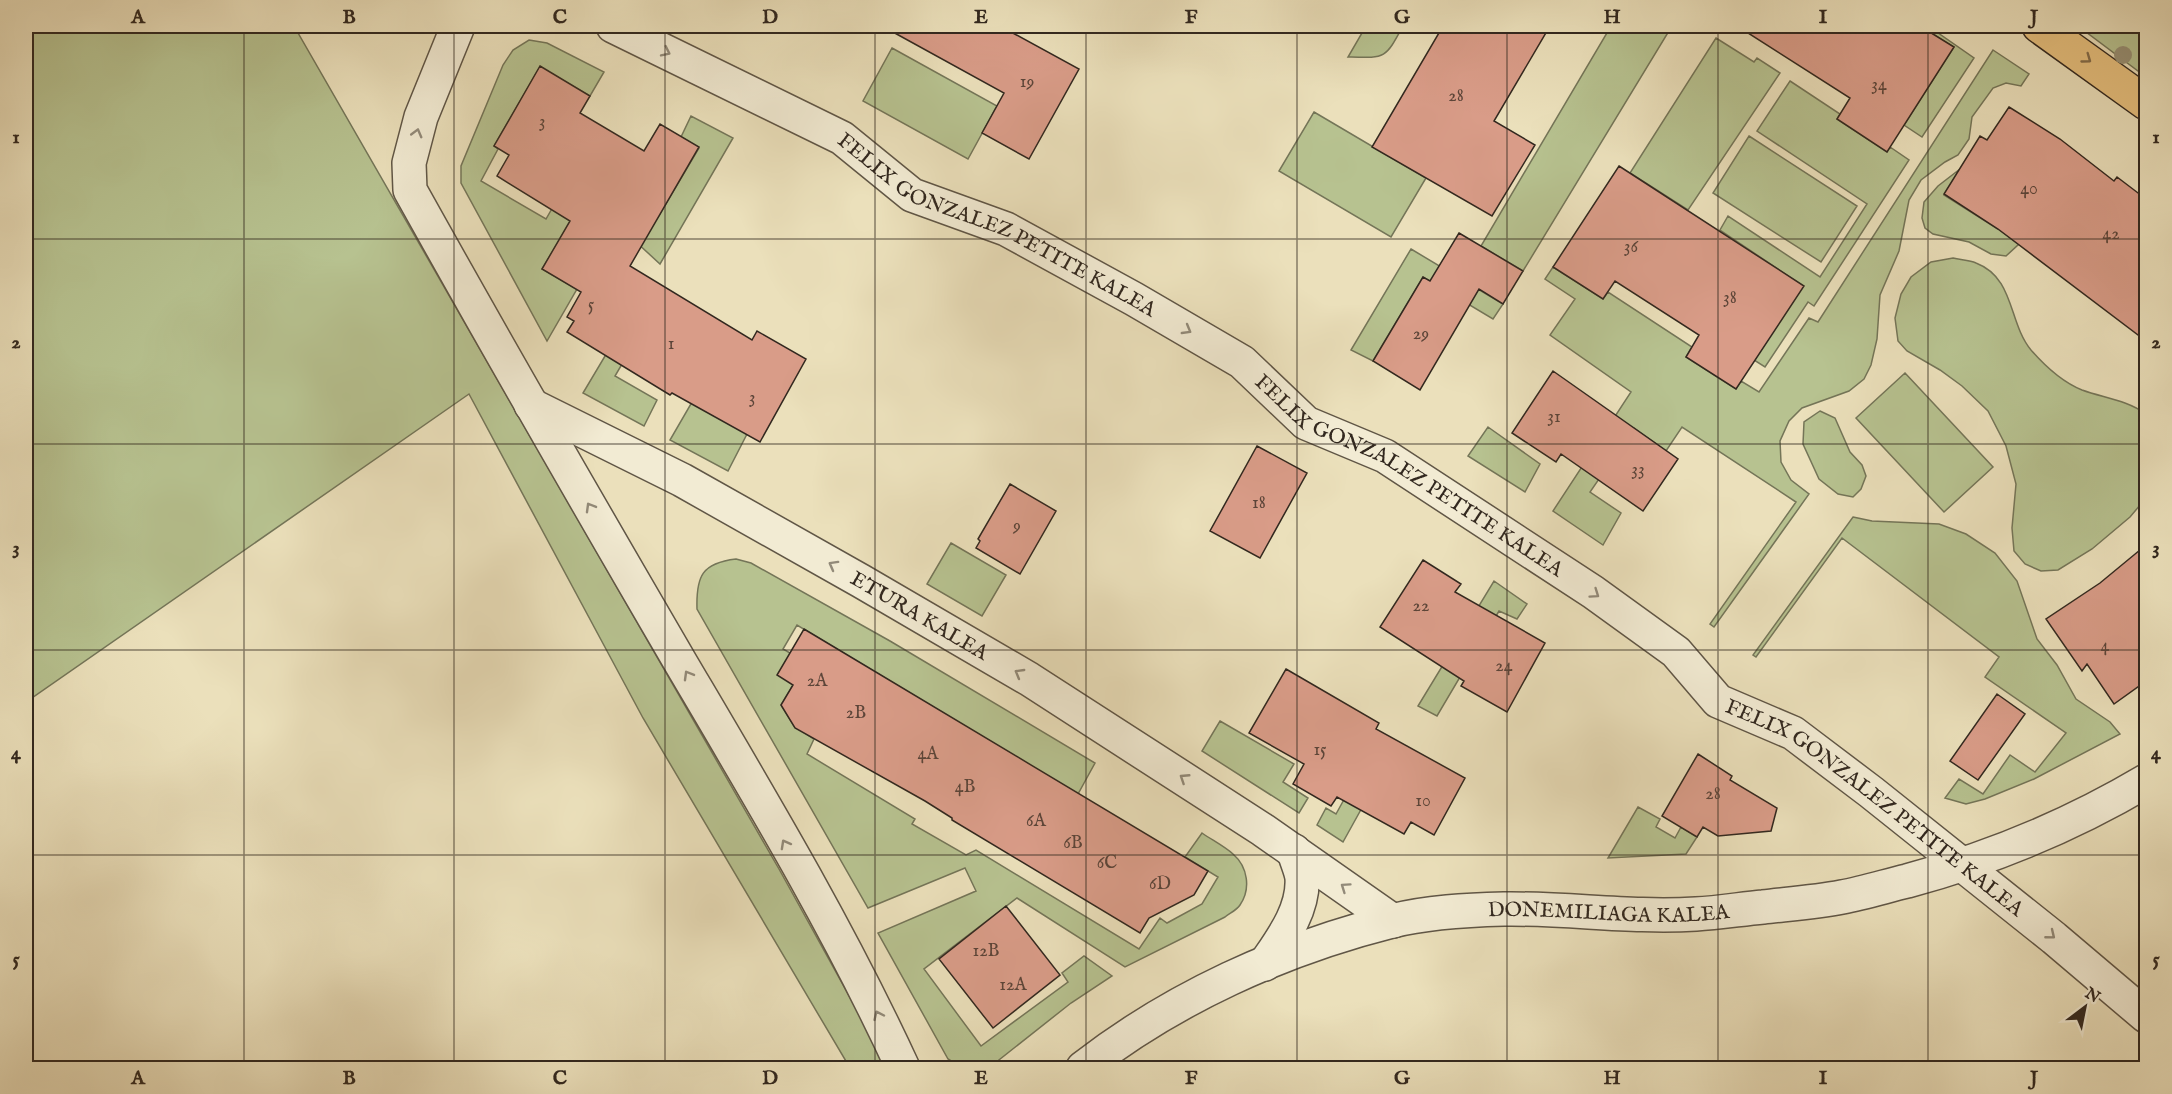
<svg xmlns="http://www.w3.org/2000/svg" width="2172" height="1094" viewBox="0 0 2172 1094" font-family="'IM FELL English',serif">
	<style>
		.green { fill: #b7c290; stroke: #747558; stroke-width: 1.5 }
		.building { fill: #d99c88; stroke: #32281f; stroke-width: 1.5 }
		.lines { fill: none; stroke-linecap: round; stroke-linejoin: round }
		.minor-casing { stroke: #605646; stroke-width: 36 }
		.major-casing { stroke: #32281f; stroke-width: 36 }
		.minor { stroke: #f2ebd3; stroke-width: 33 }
		.major { stroke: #e6c07e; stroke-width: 33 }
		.tree { fill: #979075 }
		.oneway { stroke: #928a79 }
		.oneway2 { stroke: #836c4a }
		.grid { fill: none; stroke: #32281f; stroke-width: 1.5; stroke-opacity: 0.55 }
		.labels { text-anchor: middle; stroke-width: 4.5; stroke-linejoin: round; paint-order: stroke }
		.number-label { font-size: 18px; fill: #5c4539 }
		.street-label { font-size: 21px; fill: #32281f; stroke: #f2ebd3 }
		.neatline { fill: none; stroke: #32281f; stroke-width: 2 }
		.grid-label { font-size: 20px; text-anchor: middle; font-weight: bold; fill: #32281f }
	</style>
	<rect width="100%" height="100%" fill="#ebe0bb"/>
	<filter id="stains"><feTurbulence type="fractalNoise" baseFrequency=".00333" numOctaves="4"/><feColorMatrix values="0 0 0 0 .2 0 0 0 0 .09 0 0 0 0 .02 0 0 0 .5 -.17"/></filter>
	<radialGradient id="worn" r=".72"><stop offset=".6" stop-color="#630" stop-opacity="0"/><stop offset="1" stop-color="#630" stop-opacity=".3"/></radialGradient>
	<!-- green -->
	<path class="green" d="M26,26h268l485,843 110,199h-39l-207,-350 -174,-324 -443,308z
		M1366,26h37c-18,33 -17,32 -55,31z
		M1611,26h61l-149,245 -42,-25z
		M1920,26h8l46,32 -52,79 -18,-12 50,-78z
		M2078,26h68v51z
		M1716,38l38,24 3,-4 23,15 -92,137 -58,-37z
		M529,40l18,3 57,29 -14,24 -50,-29 -46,79 4,3 -17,32 65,38 23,-40 89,38 41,-69 -18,-11 10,-21 42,22 -73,126 -74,-68 -44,73 35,20 -30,52 -86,-158v-17l42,-101 10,-15z
		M892,48l105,58 -29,53 -105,-58z
		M1993,50l36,24 -8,12 -15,-3 -13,5 -21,29 -3,22 -11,16 -13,7 -24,18 -12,20 -10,51 -19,44 -3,44 -6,26 -7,14 -15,12 -47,17 -13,13 -9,20 1,21 10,18 18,14 -95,133 -4,-3 86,-122 -114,-75 -16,24 -32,-23 -44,64 31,21 -18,32 -50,-34 78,-119 -81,-57 25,-36 -30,-20 8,-12 50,32 5,-7 84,55 -6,10 50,32 5,-8 18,11 50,-74 9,4z
		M1790,81l50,33 -3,5 50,33 3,-5 19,13 -95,146 -6,-4 -43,65 -11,-7 49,-74 -83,-56 8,-14 92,61 47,-73 -110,-73z
		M1314,112l112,66 -35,59 -112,-66z
		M1749,136l108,70 -36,56 -108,-69z
		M1960,169l-16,26 54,34 21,15 -13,12 -15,-2 -22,-12 -36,-8 -8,-6 -3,-10 2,-16 14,-16z
		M1411,249l92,55 -10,15 -70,-42 -50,84 -22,-11z
		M1953,258c7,2 16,2 23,5 39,15 32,59 55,87 14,16 31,32 51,40 22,8 45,10 64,24v84l-16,19 -38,32 -34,21 -17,1 -16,-7 -11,-13 -2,-23 4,-44 -10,-38 -18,-35 -26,-25 -22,-16 -33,-19 -9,-10 -3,-23 6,-24 10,-17 20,-15z
		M630,314l16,9 -31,53 42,24 -13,26 -61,-33z
		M710,371l37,63 -19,37 -58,-31z
		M1905,373l88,94 -49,45 -88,-94z
		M1820,411l15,7 15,34 12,13 4,11 -5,13 -8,8 -15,-3 -19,-15 -16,-35 1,-22z
		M1488,427l52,37 -15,28 -57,-36z
		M1853,517l19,4 67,3 27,10 29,19 22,28 20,58 20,26 19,34 34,23 10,12 -86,45 -49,20 -19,5 -21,-6 14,-19 24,15 27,-39 25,17 31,-39 -81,-56 14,-20 -157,-119 -86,119 -3,-2z
		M951,543l55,32 -24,41 -55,-32z
		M736,559l15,4 139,78 205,122 -17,31 -281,-169 -14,24 7,4 3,32 -12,20 13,21 20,13 -7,15 108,65 -3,5 54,31 10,-5 163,99 21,-31 7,5 35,-19 16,-27 -33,-20 17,-24c10,7 22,13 31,21 15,13 18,35 7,51 -3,5 -10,8 -15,12l-100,50 -108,-69 -93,71 57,77 87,-64 -6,-9 22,-17 28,20 -41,27 -81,64h-29l-13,-8 -70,-126 98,-42 -11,-23 -97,40 -171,-299c-1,-33 5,-46 39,-50z
		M1494,581l33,23 -10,15 -18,-8 -62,105 -19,-10z
		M1220,721l74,43 -11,18 25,16 -9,15 -97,-62z
		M1362,767l17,10 -36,65 -26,-17 9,-17 10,6z
		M1638,807l22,12 -4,8 19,11 6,-11 16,10 -11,17 -78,4z"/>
	<!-- building -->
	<path class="building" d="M882,26h118l79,43 -50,90 -47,-26 22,-40z
		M1443,26h107l-56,95 41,24 -43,71 -120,-69z
		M1737,26h183l34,21 -67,105 -50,-33 13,-21z
		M540,66l50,30 -10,17 64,38 16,-27 39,23 -69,119 122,74 5,-9 49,28 -46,83 -88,-49 -2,2 -103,-63 7,-11 -7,-4 14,-25 -39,-23 28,-48 -73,-45 12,-21 -15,-9z
		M2009,107l51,32 54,42 3,-4 29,22v142l-148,-112 -54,-35 36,-58 7,4z
		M1619,166l185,120 -68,103 -50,-32 13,-22 -84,-54 -12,18 -50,-32z
		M1459,233l64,38 -20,33 -24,-15 -59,101 -47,-29 50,-84 7,4z
		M1553,371l125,88 -35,52 -82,-57 -5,8 -44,-29z
		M1257,446l50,27 -47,85 -50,-27z
		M1010,484l46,27 -36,63 -44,-26 4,-7 -2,-2z
		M2146,545v136l-32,23 -27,-40 -5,7 -36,-52 54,-36z
		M1423,560l38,24 -6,8 90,51 -38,69 -46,-26 3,-5 -84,-54z
		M804,629l404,242 -14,24 -45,23 -9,15 -188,-113v-2l-27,-17 -130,-73 -14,-23 12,-20 -16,-10z
		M1286,669l93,54 -3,6 89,49 -31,57 -23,-13 -7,12 -67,-37 -6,9 -38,-22 11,-20 -55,-31z
		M1997,694l28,20 -47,66 -28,-19z
		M1698,754l34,22 -2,4 47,28 -6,23 -53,5 -15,-9 -6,10 -35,-21z
		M1006,906l54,69 -67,53 -54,-69z"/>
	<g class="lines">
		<defs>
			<g id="minor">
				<path d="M458,26l-37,91 -12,46 1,27c88,158 178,314 269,470 79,134 159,267 224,408"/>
				<path id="s1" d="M613,26l229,112 70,57 94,34 128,70 108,63 64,61 79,33 208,136 83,60 42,49 75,32 78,59 183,146 92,78"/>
				<path id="s2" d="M531,405l151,75 179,101 168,98 234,151 130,91"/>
				<path d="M1265,964c17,-25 39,-54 37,-86 -1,-8 -6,-18 -8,-27"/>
				<path id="s3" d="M1083,1068c90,-70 198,-119 309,-147 35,-9 75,-11 112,-12 64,-1 128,9 192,5 22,-1 45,-5 67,-7 26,-3 53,-5 79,-10 22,-4 44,-11 65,-16 86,-23 163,-55 239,-100"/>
			</g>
			<path id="major" d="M2039,26l107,77"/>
		</defs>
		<!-- minor casing -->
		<use href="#minor" class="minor-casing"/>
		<!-- major casing -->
		<use href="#major" class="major-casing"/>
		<!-- minor -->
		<use href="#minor" class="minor"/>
		<!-- major -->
		<use href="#major" class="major"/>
	</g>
	<!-- trees -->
	<circle class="tree" cx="2123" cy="55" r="9"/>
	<!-- one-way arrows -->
	<defs><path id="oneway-chevron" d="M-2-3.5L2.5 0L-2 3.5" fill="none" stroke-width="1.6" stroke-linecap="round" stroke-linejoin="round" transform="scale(1.5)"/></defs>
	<g class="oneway">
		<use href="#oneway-chevron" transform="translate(666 52) rotate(26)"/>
		<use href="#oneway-chevron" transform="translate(417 133) rotate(-75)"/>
		<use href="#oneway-chevron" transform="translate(1187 330) rotate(30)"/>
		<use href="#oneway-chevron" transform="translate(590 507) rotate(-120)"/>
		<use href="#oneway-chevron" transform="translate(833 565) rotate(-151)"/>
		<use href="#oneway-chevron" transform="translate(1595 594) rotate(35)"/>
		<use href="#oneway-chevron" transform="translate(1019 673) rotate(-150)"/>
		<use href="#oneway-chevron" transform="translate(688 675) rotate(-120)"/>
		<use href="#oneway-chevron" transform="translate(1184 778) rotate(-147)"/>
		<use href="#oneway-chevron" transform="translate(785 844) rotate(-119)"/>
		<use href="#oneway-chevron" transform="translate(1345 887) rotate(-145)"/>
		<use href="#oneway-chevron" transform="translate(2051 935) rotate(39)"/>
		<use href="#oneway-chevron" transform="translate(878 1015) rotate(-115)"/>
	</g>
	<use class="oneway2" href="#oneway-chevron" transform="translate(2087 59) rotate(36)"/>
	<!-- grid -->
	<path class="grid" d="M244,26v1042M454,26v1042M665,26v1042M875,26v1042M1086,26v1042M1297,26v1042M1507,26v1042M1718,26v1042M1928,26v1042M26,239h2120M26,444h2120M26,650h2120M26,855h2120"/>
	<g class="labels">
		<!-- number labels -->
		<g class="number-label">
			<text x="1027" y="87">19</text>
			<text x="1879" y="90">34</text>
			<text x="1456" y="101">28</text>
			<text x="542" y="127">3</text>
			<text x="2029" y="194">40</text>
			<text x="2111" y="239">42</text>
			<text x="1631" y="252">36</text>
			<text x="1730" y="303">38</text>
			<text x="591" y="310">5</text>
			<text x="1421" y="339">29</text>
			<text x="671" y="349">1</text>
			<text x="752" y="403">3</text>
			<text x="1554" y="422">31</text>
			<text x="1638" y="475">33</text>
			<text x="1259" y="508">18</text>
			<text x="1017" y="531">9</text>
			<text x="1421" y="611">22</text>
			<text x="2105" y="651">4</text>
			<text x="1504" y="671">24</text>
			<text x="817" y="686">2A</text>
			<text x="856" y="718">2B</text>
			<text x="1320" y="755">15</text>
			<text x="928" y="759">4A</text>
			<text x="965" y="792">4B</text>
			<text x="1713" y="799">28</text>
			<text x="1423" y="806">10</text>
			<text x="1036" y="826">6A</text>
			<text x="1073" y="848">6B</text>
			<text x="1107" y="868">6C</text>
			<text x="1160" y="889">6D</text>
			<text x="986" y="956">12B</text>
			<text x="1013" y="990">12A</text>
		</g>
		<!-- street labels -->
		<g class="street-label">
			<text dy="7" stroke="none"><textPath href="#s1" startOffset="434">FELIX GONZALEZ PETITE KALEA</textPath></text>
			<text dy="7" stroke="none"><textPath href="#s1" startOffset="920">FELIX GONZALEZ PETITE KALEA</textPath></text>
			<text dy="7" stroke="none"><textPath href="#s2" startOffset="442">ETURA KALEA</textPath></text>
			<text dy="7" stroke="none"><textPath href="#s1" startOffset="1496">FELIX GONZALEZ PETITE KALEA</textPath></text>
			<text dy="7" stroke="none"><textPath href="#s3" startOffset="562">DONEMILIAGA KALEA</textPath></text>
		</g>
	</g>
	<!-- margin -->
	<rect width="2172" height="1094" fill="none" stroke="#ebe0bb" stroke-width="66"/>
	<!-- north arrow -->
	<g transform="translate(2085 1007) rotate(32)" stroke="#f2ebd3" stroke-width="4.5" paint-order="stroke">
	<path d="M0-4.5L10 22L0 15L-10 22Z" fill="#32281f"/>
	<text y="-9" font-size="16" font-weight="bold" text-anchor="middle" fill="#32281f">N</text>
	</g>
	<rect x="33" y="33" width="2106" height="1028" class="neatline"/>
	<g class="grid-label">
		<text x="138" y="23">A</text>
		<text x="349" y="23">B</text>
		<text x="560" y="23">C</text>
		<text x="770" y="23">D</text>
		<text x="981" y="23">E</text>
		<text x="1191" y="23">F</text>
		<text x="1402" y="23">G</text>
		<text x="1612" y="23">H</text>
		<text x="1823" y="23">I</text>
		<text x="2034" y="23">J</text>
		<text x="16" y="143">1</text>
		<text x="2156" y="143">1</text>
		<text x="16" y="348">2</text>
		<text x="2156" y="348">2</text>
		<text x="16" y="554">3</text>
		<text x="2156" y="554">3</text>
		<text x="16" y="759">4</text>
		<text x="2156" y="759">4</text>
		<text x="16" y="965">5</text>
		<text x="2156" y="965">5</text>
		<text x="138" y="1084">A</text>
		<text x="349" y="1084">B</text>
		<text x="560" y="1084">C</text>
		<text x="770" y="1084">D</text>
		<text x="981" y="1084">E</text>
		<text x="1191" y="1084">F</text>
		<text x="1402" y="1084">G</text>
		<text x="1612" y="1084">H</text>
		<text x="1823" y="1084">I</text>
		<text x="2034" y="1084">J</text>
	</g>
	<rect width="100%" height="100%" filter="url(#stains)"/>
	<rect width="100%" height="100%" fill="url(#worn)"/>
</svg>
